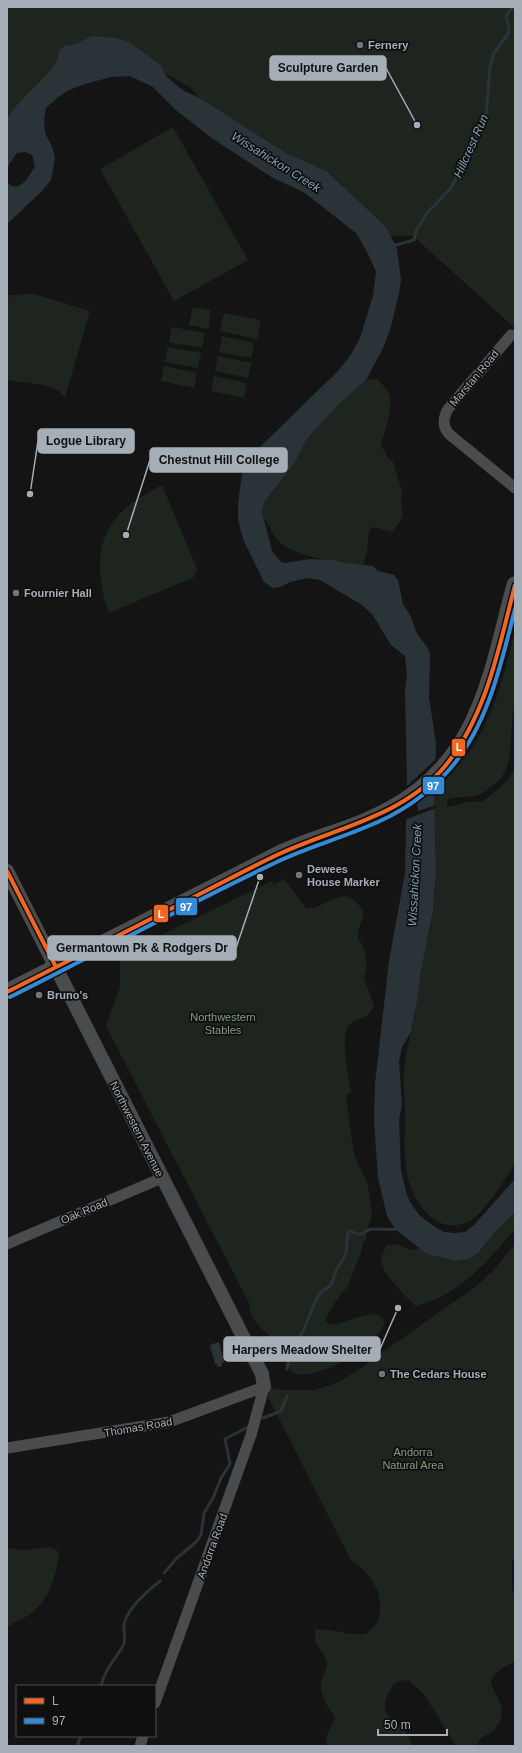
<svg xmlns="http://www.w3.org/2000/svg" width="522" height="1753" viewBox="0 0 522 1753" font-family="Helvetica,sans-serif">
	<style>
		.green { fill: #1e251f }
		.water { fill: #2a3438 }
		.pier { fill: #141415 }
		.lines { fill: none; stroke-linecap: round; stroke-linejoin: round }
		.stream { stroke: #2a3438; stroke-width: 3 }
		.minor { stroke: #494b4d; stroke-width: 11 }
		.tertiary { stroke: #494b4d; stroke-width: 14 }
		.primary { stroke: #4b4d4f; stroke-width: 17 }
		.bus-1-casing { stroke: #0f0f10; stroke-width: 7 }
		.bus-2-casing { stroke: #0f0f10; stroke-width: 7 }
		.bus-1 { stroke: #f26522; stroke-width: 4 }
		.bus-2 { stroke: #338bd7; stroke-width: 4 }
		.poi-dot { fill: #72777e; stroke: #0f0f10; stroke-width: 1.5 }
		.labels { text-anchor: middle; stroke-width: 3.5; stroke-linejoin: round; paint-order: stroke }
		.poi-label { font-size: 11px; font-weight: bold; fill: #a5adb6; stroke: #0f0f10; text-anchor: start }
		.street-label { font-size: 11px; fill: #a5adb6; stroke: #0f0f10 }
		.park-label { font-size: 11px; fill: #81a07c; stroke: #0f0f10 }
		.water-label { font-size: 12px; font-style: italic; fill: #7ca2b0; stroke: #0f0f10 }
		.leader { fill: none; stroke: #a5adb6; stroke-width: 1.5 }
		.callout-dot { fill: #a5adb6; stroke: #0f0f10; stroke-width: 1.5 }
		.callout { fill: #a5adb6; stroke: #a5adb6; stroke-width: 1.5 }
		.callout-label { font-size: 12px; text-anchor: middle; font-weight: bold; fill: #111 }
		.line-badge { stroke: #0f0f10; stroke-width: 1.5 }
		.badge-label { font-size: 11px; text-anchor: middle; font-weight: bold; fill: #fff }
	</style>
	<rect width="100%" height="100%" fill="#141415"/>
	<!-- green -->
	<path class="green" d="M7,7h508v321l-102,-92h-22l-157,-99 -44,-50 -49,-27 -26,-1 -108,65z
		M173,127l75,133 -74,41 -74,-132z
		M34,294l56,17 -25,86c-14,-16 -38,-13 -58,-17v-81l3,-4z
		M193,307l18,3 -3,19 -19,-4z
		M224,313l37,7 -4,19 -37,-8z
		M172,327l33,6 -3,15 -33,-6z
		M222,336l32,7 -3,15 -32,-6z
		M168,347l33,6 -3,15 -33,-6z
		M218,356l33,7 -3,15 -33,-7z
		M164,366l33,7 -3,15 -33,-7z
		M214,376l33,7 -3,15 -33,-7z
		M377,379c5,5 12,12 13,18 2,12 -5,36 -9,47l7,14 5,4 9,29 -1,12 2,13 -10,16 -20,-5 -4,3 -2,22 -4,13c-22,-2 -71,-8 -85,-25 -3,-3 -6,-8 -8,-13 -6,-9 -10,-14 -6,-25l30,-38 10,-20 13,-17 24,-25 25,-22z
		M162,485l35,84 -3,8 -85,36c-14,-39 -15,-79 19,-107 11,-9 23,-15 34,-21z
		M515,630c0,31 1,61 -3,92 -2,19 1,39 -11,56 -5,5 -13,11 -19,15 -9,6 -25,2 -35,7v5l3,2 16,-5 18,-1 23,-20 7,-11 1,-5v398c-9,15 -32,53 -49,60 -32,12 -54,-23 -59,-49 -4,-20 -2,-40 -2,-60 0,-13 -2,-27 -1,-40 1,-24 10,-47 13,-71 2,-10 1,-20 3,-30 4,-21 10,-41 13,-62 5,-39 2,-78 1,-117 15,-18 32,-35 44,-56 19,-33 28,-71 37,-108z
		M284,879l22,29c17,3 34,-23 50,-6 4,4 7,8 8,13l-5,13 -1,10 6,10 3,17 -3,13 10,28c-7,16 -14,9 -24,18 -11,10 -1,53 1,68l-5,4 8,58 14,31 4,31 -6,17v6l-3,3 -2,11 -9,22 -3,10 -14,17 -10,18c2,2 4,5 8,5 12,0 43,-22 52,-2 -5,9 -12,17 -20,23 -12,11 -57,37 -72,26 -10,-8 -7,-20 -14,-29 -2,-3 -7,-5 -10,-8 -11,-9 -19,-16 -20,-32l-143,-277 14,-39v-32l152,-74 1,4z
		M515,1212v17c-28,33 -55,66 -99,77 -8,-6 -34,-34 -35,-44 -1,-6 3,-12 6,-17l9,-1 14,6 10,-2 7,6 52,-2 14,-18z
		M515,1244v315l-3,1v26l3,16v59c-9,6 -24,10 -24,23l11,23 -1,11 -7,13 -13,7 -4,8h-21l-32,-52 -16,-14 -9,1 -6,4c-2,4 -5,9 -7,14 -7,23 25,27 26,47h-86l1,-11 8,-17 -8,-13 -6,-14v-7l6,-18 -1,-7 -11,-18v-12l15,1 21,4h15c5,-5 11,-10 13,-17 2,-6 1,-19 -1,-25 -4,-10 -16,-27 -26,-30l-84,-165 2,-8 2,-1 11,2h31l25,-8 22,-14 23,-17 91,-64 18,-16z
		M49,1547l10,5c-3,24 -9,48 -30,63 -8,5 -15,6 -22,13v-80l16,2z"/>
	<!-- water -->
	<path class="water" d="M92,36l22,2 13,3 34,24 5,11 10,9 8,6 14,6 88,56 40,18 60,56 11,22 4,31 -2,13 -9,37 -7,18 -17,32 -25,22 -29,31 -8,11 -10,20 -30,38 -2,10 10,39 9,11 4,1 24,-4 23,1 14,3 27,3 5,5 16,4 4,5 5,24 8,13 6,17 11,14 2,7 -1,42 7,46 -2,51 2,76 -3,41 -13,64 -3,28 -6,29 -9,15 -3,14 3,43 -3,16 2,50 5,22 4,10 9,13 13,10 12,7 11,1 10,-1 9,-7 41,-46v33l-22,22 -14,18 -10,7 -13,2 -11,-3 -18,-4 -31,-24 -9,-14 -9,-38 -4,-57 1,-37 14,-123 16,-88 2,-93 -2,-90 2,-16 -2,-18 -14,-11 -19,-31 -10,-9 -42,-25 -13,-2 -17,4 -10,5 -7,1 -9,-6 -21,-43 -5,-20v-15l4,-30 9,-14 8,-12 79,-77 12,-15 10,-18 13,-42 3,-24 -7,-16 -12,-22 -52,-41 -32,-15 -60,-39 -37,-29 -23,-23 -23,-11 -19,1 -26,7 -16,6 -11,7 -12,11 -2,12 1,13 8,16 2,9 -4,22 -10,12 -34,32v-41c14,11 22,-7 28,-17l-3,-11 -7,-3 -8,1 -8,11 -2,8v-54l11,-14 34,-35 6,-10 1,-8 5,-5 14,-3z
		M219,1342l5,20 -2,1v3l-4,1 -1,-3h-2l-5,-19z"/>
	<!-- pier -->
	<path class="pier" d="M437,758l-1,30 -19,16 1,7 18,-6v3l-32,12 1,-32z"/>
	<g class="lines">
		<!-- stream -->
		<path class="stream" d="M393,246l21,-6 2,-9 11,-18 24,-25 35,-72 4,-49 4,-14 14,-19 1,-7 -3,-11 5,-7 4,-2
			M287,1369l3,-14 13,-24 13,-31 5,-8 10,-7 6,-16 6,-10 3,-7 2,-20 2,-1c18,8 11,-2 23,-2 9,0 17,1 26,0
			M263,1418l18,-7 6,-15
			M164,1573l13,-15 19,-16 5,-7 3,-22 9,-15 8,-20 9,-14 -5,-25 23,-12
			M101,1686c3,-15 14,-27 22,-40 4,-7 0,-14 1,-21 2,-15 24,-35 36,-44
			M77,1746l4,-10"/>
		<!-- minor -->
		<path class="minor" d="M511,335l-63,74c-5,9 -6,17 1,25l66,54
			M7,1244l155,-66
			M7,1448l162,-26 95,-35
			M155,1703l96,-268 13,-48
			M140,1746l3,-10"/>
		<!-- tertiary -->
		<path class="tertiary" d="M7,871l255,503 2,13"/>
		<!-- primary -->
		<path class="primary" d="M7,992l272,-138c36,-17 77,-25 112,-45 90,-49 100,-135 124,-224"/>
		<defs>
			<path id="bus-1" d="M7,871l49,96
				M7,992c61,-31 122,-62 183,-93 30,-15 59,-31 89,-45 58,-27 124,-37 167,-89 41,-51 53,-118 69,-180"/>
			<path id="bus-2" d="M10,997c90,-45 180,-94 271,-137 28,-13 57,-21 85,-33 31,-12 61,-32 83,-57 39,-44 52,-106 66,-161"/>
		</defs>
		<!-- bus-1 casing -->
		<use href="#bus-1" class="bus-1-casing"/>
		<!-- bus-2 casing -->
		<use href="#bus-2" class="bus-2-casing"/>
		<!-- bus-1 -->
		<use href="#bus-1" class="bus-1"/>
		<!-- bus-2 -->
		<use href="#bus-2" class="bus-2"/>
	</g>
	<!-- markers -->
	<g class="poi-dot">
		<circle cx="360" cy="45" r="4"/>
		<circle cx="16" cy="593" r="4"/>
		<circle cx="299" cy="875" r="4"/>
		<circle cx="39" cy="995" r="4"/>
		<circle cx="382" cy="1374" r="4"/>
	</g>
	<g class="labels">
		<!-- poi labels -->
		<g class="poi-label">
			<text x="368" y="49">Fernery</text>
			<text x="24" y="597">Fournier Hall</text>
			<text x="307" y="873">Dewees<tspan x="307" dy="13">House Marker</tspan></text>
			<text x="47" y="999">Bruno's</text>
			<text x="390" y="1378">The Cedars House</text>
		</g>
		<!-- street labels -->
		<g class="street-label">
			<text transform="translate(474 378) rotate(-50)" y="4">Marstan Road</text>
			<text transform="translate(137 1129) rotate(63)" y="4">Northwestern Avenue</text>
			<text transform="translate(84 1211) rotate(-23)" y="4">Oak Road</text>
			<text transform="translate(138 1427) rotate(-10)" y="4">Thomas Road</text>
			<text transform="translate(212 1546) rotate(-70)" y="4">Andorra Road</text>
		</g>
		<!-- park labels -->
		<g class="park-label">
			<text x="223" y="1021">Northwestern<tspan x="223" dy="13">Stables</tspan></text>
			<text x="413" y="1456">Andorra<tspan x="413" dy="13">Natural Area</tspan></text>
		</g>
		<!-- water labels -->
		<g class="water-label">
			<text transform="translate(471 146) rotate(-66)" y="4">Hillcrest Run</text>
			<text transform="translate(276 162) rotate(32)" y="4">Wissahickon Creek</text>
			<text transform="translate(415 875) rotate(-87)" y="4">Wissahickon Creek</text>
		</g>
	</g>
	<!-- callouts -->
	<path class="leader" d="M417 125L386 68M30 494L38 441M126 535L150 460M260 877L236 948M398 1308L380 1349"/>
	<g class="callout-dot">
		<circle cx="417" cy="125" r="4"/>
		<circle cx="30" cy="494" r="4"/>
		<circle cx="126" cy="535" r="4"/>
		<circle cx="260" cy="877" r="4"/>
		<circle cx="398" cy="1308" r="4"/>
	</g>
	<g class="callout">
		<rect x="270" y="56" width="116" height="24" rx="4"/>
		<rect x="38" y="429" width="96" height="24" rx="4"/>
		<rect x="150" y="448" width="137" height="24" rx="4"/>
		<rect x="48" y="936" width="188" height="24" rx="4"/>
		<rect x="224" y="1337" width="156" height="24" rx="4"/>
	</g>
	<g class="callout-label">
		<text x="328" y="72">Sculpture Garden</text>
		<text x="86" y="445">Logue Library</text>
		<text x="219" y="464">Chestnut Hill College</text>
		<text x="142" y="952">Germantown Pk &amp; Rodgers Dr</text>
		<text x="302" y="1354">Harpers Meadow Shelter</text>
	</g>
	<g class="line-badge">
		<rect x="451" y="738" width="15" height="19" rx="4" fill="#f26522"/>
		<rect x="422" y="776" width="23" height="19" rx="4" fill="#338bd7"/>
		<rect x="175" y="897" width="23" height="19" rx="4" fill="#338bd7"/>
		<rect x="153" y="904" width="16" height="19" rx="4" fill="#f26522"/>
	</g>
	<g class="badge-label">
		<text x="459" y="751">L</text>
		<text x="433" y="790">97</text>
		<text x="186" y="911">97</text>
		<text x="161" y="918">L</text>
	</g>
	<!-- border -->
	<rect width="522" height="1753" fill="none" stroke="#a5adb6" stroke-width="16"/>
	<!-- legend -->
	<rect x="16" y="1685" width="140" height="52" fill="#0f0f10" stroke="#4b4e52"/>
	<rect x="24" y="1698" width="20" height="6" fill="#f26522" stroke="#4b4e52"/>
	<text x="52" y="1705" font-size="12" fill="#a5adb6">L</text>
	<rect x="24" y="1718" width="20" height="6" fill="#338bd7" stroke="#4b4e52"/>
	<text x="52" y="1725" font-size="12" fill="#a5adb6">97</text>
	<!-- scale -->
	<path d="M378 1729v6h69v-6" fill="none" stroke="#a5adb6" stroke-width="2"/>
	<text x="384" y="1729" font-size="12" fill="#a5adb6" stroke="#0f0f10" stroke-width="3" paint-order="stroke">50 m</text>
</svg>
